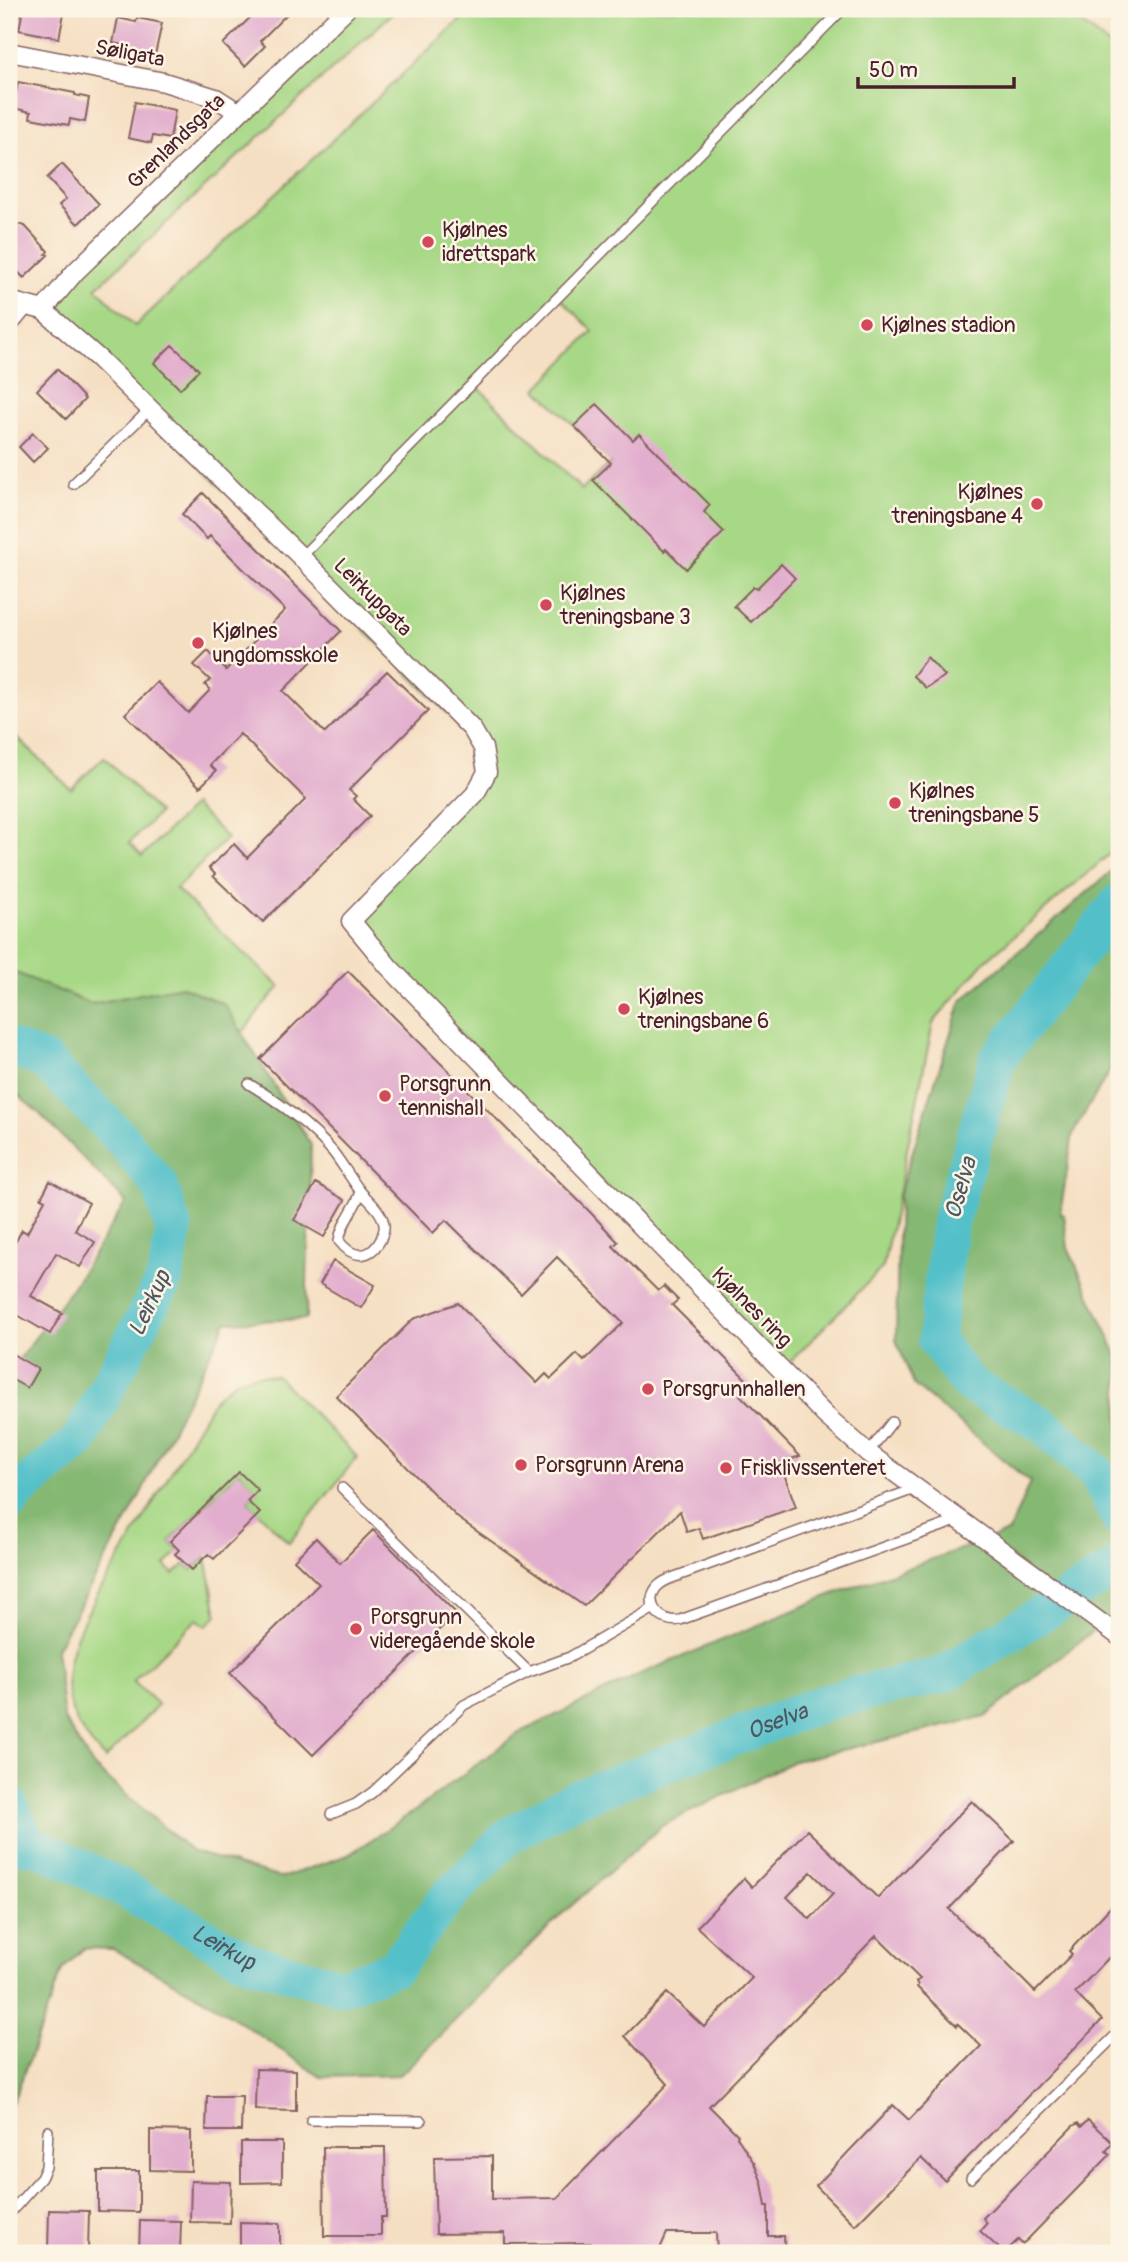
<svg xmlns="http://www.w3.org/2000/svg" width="1128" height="2262" viewBox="0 0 1128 2262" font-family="Pangolin,sans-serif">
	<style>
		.green { fill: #a7d886; stroke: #787c58; stroke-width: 2; fill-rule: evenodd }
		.forest { fill: #85b873; stroke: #686c4f; stroke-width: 2 }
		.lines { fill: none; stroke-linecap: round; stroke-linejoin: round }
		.stream { stroke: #52c0c9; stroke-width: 6 }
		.river { stroke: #52c0c9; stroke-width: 37 }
		.building { fill: #e2aece; fill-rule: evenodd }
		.service-casing { stroke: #866260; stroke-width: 12 }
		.minor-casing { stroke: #866260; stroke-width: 21 }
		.service { stroke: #fff; stroke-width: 9 }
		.minor { stroke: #fff; stroke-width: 18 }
		.poi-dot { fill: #d1495b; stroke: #fcf5e5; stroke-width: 2.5 }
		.labels { text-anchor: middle; stroke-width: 5; stroke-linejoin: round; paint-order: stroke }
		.street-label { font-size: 21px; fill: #4a1f2b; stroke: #fcf5e5 }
		.poi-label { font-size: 21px; fill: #4a1f2b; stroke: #fcf5e5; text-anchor: start }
		.water-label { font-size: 23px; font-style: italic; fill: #4d5762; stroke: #fcf5e5 }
	</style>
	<rect width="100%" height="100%" fill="#fcf5e5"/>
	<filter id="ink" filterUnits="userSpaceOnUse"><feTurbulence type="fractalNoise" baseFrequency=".0143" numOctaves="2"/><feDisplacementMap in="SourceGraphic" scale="14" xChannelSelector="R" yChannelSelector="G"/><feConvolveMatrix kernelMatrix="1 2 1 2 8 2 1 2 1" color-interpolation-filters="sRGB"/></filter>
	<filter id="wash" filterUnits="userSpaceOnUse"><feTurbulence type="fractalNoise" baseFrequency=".00686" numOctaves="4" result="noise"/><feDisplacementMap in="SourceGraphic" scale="28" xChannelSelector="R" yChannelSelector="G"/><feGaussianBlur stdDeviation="1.57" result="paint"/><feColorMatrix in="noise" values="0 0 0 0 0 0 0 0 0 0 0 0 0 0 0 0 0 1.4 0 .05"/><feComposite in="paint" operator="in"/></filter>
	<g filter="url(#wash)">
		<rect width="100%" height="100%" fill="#f5dfc2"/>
		<!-- green -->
		<path class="green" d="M346,9h51l-301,279 39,38 337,-317h577c27,5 50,28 70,46v791l-134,115 -52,62 -50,244 -101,103 -431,-449 124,-127 8,-46 -440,-438zM559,297l34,34 -56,58 74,73 -29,28 -108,-107z
			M9,730l62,59 33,-32 55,56 -30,30 13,13 52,-51 33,33 -51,51 104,98 -16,17 -20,27 -17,-7 -110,40 -108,-82z
			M256,1375l21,1 80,81 -68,86 -42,-42 10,-11 -18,-18 -69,69 9,10 -14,14 9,9 11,-10 7,6 14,-13 11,58 -11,11 -9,-7 -64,62 25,24 -53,54c-23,-25 -38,-44 -38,-80 2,-49 40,-98 64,-139 28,-47 56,-95 84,-142l22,-18z"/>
		<!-- forest -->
		<path class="forest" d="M1119,865v190l-46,78 -13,81 4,1 4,33 51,111v251l-134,107 -191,44 -131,64 -100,88 -163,162 -79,2 -111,-75 -97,-53 -29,-1 -22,22 -44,119 -9,19v-735l65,-88 52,-83 -87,-89 -30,-25v-118l82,34 90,-18 43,18 87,141 -5,174 -80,3 -94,189 -76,138 8,70 29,47 98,85 90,27 67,-23 68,-45 101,-76 121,-59 190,-79 181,-64 21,-50 -116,-97 -18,-45 3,-146 62,-193z"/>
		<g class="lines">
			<!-- stream -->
			<path class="stream" d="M9,1867l19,-21"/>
			<!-- river -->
			<g class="river">
				<path d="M1119,902l-121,156 -49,167 -13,115 32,44 72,39 56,49 23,46"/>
				<path d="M9,1047l35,13 78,79 38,47 14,44 -9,48 -86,163 -59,49 -11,14"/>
				<path id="s1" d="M9,1803l19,43 13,2 79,39 128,74 94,26 53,-20 52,-69 60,-61 63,-36 258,-100 114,-26 177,-109"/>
			</g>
		</g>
		<g id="blocks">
			<!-- building -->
			<path class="building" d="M23,9h42l-6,29 -40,-8z
				M259,9h33l-32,32 5,5 -20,20 -22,-22z
				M118,18l18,4 1,-4 25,5 -7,32 -24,-5v-3l-18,-4z
				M18,82l57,11v2l14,3 -4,24 -15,-3 -1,6 -39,-7 1,-6 -18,-4z
				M135,102l40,8 -5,29 -17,-3 -2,7 -23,-5z
				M62,164l37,40 -21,20 -19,-19 7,-6 -19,-21z
				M9,222l16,4 23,25 -2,3 2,1 -24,23 -15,-15z
				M172,345l27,25 -19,19 -26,-26z
				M57,369l28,30 -19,20 -29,-29z
				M597,404l36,36 6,-6 71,71 -6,7 20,20 -38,37 -20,-20 -2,2 -71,-71 18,-17 -37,-37z
				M33,433l15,15 -15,14 -14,-15z
				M203,493l138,138 -58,60 42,42 62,-62 41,40 -79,79 7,6 -3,3 17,17 -107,106 -6,-6 -1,1 -43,-41 2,-2 -6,-6 25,-24 13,14 59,-59 -66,-65 -30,31 6,6 -16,16 -75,-73 32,-32 31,31 22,-23 -5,-5 5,-5 -16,-15 14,-14 18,19 59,-60 -75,-74 -3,3 -25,-25z
				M781,564l14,14 -44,44 -17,-16 19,-19 3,2z
				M927,657l18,19 -19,12 -13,-12z
				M348,971l242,241 28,30 -5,4 45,45 6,-5 14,14 -6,5 79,79 -11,11 60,61 -20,7 16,44 -93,32 -4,-11 -12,4 -7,-21 -96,95 -126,-88 -122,-122 77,-77 45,-16 79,80 9,-9 5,5 26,-25 7,7 39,-38 -66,-66 -36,37 -75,-74 -13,13 -173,-174z
				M50,1181l39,22 -14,27 20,12 -15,25 -24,-14 -25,43 31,17 -12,21 -41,-24v-56l13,-24 5,3 18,-33 -4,-2z
				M316,1183l29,17 -21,37 -30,-17z
				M333,1261l42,24 -14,23 -41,-24z
				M9,1352l29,17 -11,19 -18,-10z
				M239,1472l19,18 -11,11 13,12 -46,46 -6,-5 -16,16 -17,-16 4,-4 -9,-9z
				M373,1530l83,83 -143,142 -83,-82 89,-89 -25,-24 22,-22 24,25z
				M972,1801l42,40 -65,68 27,26 1,-1 58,58 37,-38 -3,-3 50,-53v49l-44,46 27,27 -157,161 -24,-23 -66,67 -39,-39 77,-81 16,15 72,-74 -23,-22 -1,2 -40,-39 1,-2 -2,-3 4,-3 -44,-43 -167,170 29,29 -1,2 17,26 8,20 4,23h2v30h16l1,17h-68l-1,-20h-49l-9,20h-61l-6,-10 -86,1v-11l-69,1 -2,-77 58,-1v43l65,-1 111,-114 -43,-48 42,-43 37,34 48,-49 -55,-51 47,-49 8,9 55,-57 71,68zM811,1872l22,22 -23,25 -23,-22z
				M256,2069l40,1v41l-41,-1z
				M207,2096h35l-1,35h-35z
				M1088,2120l25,23 -7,8 4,3 -4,5 -80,82 -4,3 -4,-4 -14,13 -24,-22 7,-8 -4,-5 90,-92 5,-3 3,4z
				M150,2130l41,1v40l-41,-1z
				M241,2142h41v40l-41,1z
				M323,2147h62l1,70h-5v19h-57z
				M98,2171h41v41l-41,-1z
				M191,2181l40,1 -1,41 -40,-1z
				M49,2210l40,1 -1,40h-40z
				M140,2220l41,1 -1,32h-41z
				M240,2222l40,1v30h-40z"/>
		</g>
	</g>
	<g filter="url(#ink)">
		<use href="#blocks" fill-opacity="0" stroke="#866260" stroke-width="2"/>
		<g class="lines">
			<defs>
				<path id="service" d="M73,484l76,-74
					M301,557l542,-548
					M249,1084c30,18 61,41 84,68 10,13 18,27 28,40 -6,17 -20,31 -22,49 12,16 29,20 41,0 2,-5 5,-11 4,-16 -1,-13 -15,-24 -23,-33
					M868,1453l24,-31
					M342,1488l187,184
					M917,1488l-245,90c-6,2 -11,5 -15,9 -14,17 4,37 23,33l279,-100
					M331,1814l25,-10 17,-12 91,-87 65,-33 41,-15 84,-49
					M311,2120l110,1
					M971,2178l148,-146
					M9,2214l32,-36 5,-11 2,-36"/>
				<path id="minor" d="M9,52l155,30 52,16 22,14
					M9,301l34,9 56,49 202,198 171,172 11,19 4,24 -12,22 -124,127 38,46 436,448 43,38 251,183
					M43,310l32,-38 271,-263
					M9,324l16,-19"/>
			</defs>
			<!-- service casing -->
			<use href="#service" class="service-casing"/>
			<!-- minor casing -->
			<use href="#minor" class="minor-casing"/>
			<!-- service -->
			<use href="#service" class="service"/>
			<!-- minor -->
			<use href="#minor" class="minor"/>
		</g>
	</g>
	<!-- markers -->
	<g class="poi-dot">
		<circle cx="428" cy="242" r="7"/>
		<circle cx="867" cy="325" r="7"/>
		<circle cx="1037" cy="504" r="7"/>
		<circle cx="546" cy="605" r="7"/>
		<circle cx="198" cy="643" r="7"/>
		<circle cx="895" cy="803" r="7"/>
		<circle cx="624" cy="1009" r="7"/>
		<circle cx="385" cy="1096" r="7"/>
		<circle cx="648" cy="1389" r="7"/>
		<circle cx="521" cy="1465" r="7"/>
		<circle cx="726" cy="1468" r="7"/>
		<circle cx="356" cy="1629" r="7"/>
	</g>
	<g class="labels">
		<!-- street labels -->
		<g class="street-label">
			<text transform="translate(130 53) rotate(11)" y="7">Søligata</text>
			<text transform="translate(176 141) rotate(-44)" y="7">Grenlandsgata</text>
			<text transform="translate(373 597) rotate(45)" y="7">Leirkupgata</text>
			<text transform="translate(752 1307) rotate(45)" y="7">Kjølnes ring</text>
		</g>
		<!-- poi labels -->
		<g class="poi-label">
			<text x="442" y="237">Kjølnes<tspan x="442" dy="24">idrettspark</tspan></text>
			<text x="881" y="332">Kjølnes stadion</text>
			<text x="1023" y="499" text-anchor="end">Kjølnes<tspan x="1023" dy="24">treningsbane 4</tspan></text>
			<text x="560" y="600">Kjølnes<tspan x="560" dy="24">treningsbane 3</tspan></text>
			<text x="212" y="638">Kjølnes<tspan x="212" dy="24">ungdomsskole</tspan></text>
			<text x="909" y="798">Kjølnes<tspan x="909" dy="24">treningsbane 5</tspan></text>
			<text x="638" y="1004">Kjølnes<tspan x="638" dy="24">treningsbane 6</tspan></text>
			<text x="399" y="1091">Porsgrunn<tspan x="399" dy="24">tennishall</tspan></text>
			<text x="662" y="1396">Porsgrunnhallen</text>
			<text x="535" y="1472">Porsgrunn Arena</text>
			<text x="740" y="1475">Frisklivssenteret</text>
			<text x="370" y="1624">Porsgrunn<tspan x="370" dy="24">videregående skole</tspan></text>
		</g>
		<!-- water labels -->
		<g class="water-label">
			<text transform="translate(960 1188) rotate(-74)" y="8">Oselva</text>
			<text transform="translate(149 1303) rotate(-65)" y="8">Leirkup</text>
			<text dy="8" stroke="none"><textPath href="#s1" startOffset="917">Oselva</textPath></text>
			<text dy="8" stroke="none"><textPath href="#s1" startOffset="268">Leirkup</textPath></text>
		</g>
	</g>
	<!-- margin -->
	<rect width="1128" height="2262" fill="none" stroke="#fcf5e5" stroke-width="35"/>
	<!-- scale -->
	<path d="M858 77v10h156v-10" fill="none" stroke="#4a1f2b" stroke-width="3.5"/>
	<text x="869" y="77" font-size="21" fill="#4a1f2b" stroke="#fcf5e5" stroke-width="5" paint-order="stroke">50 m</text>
</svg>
